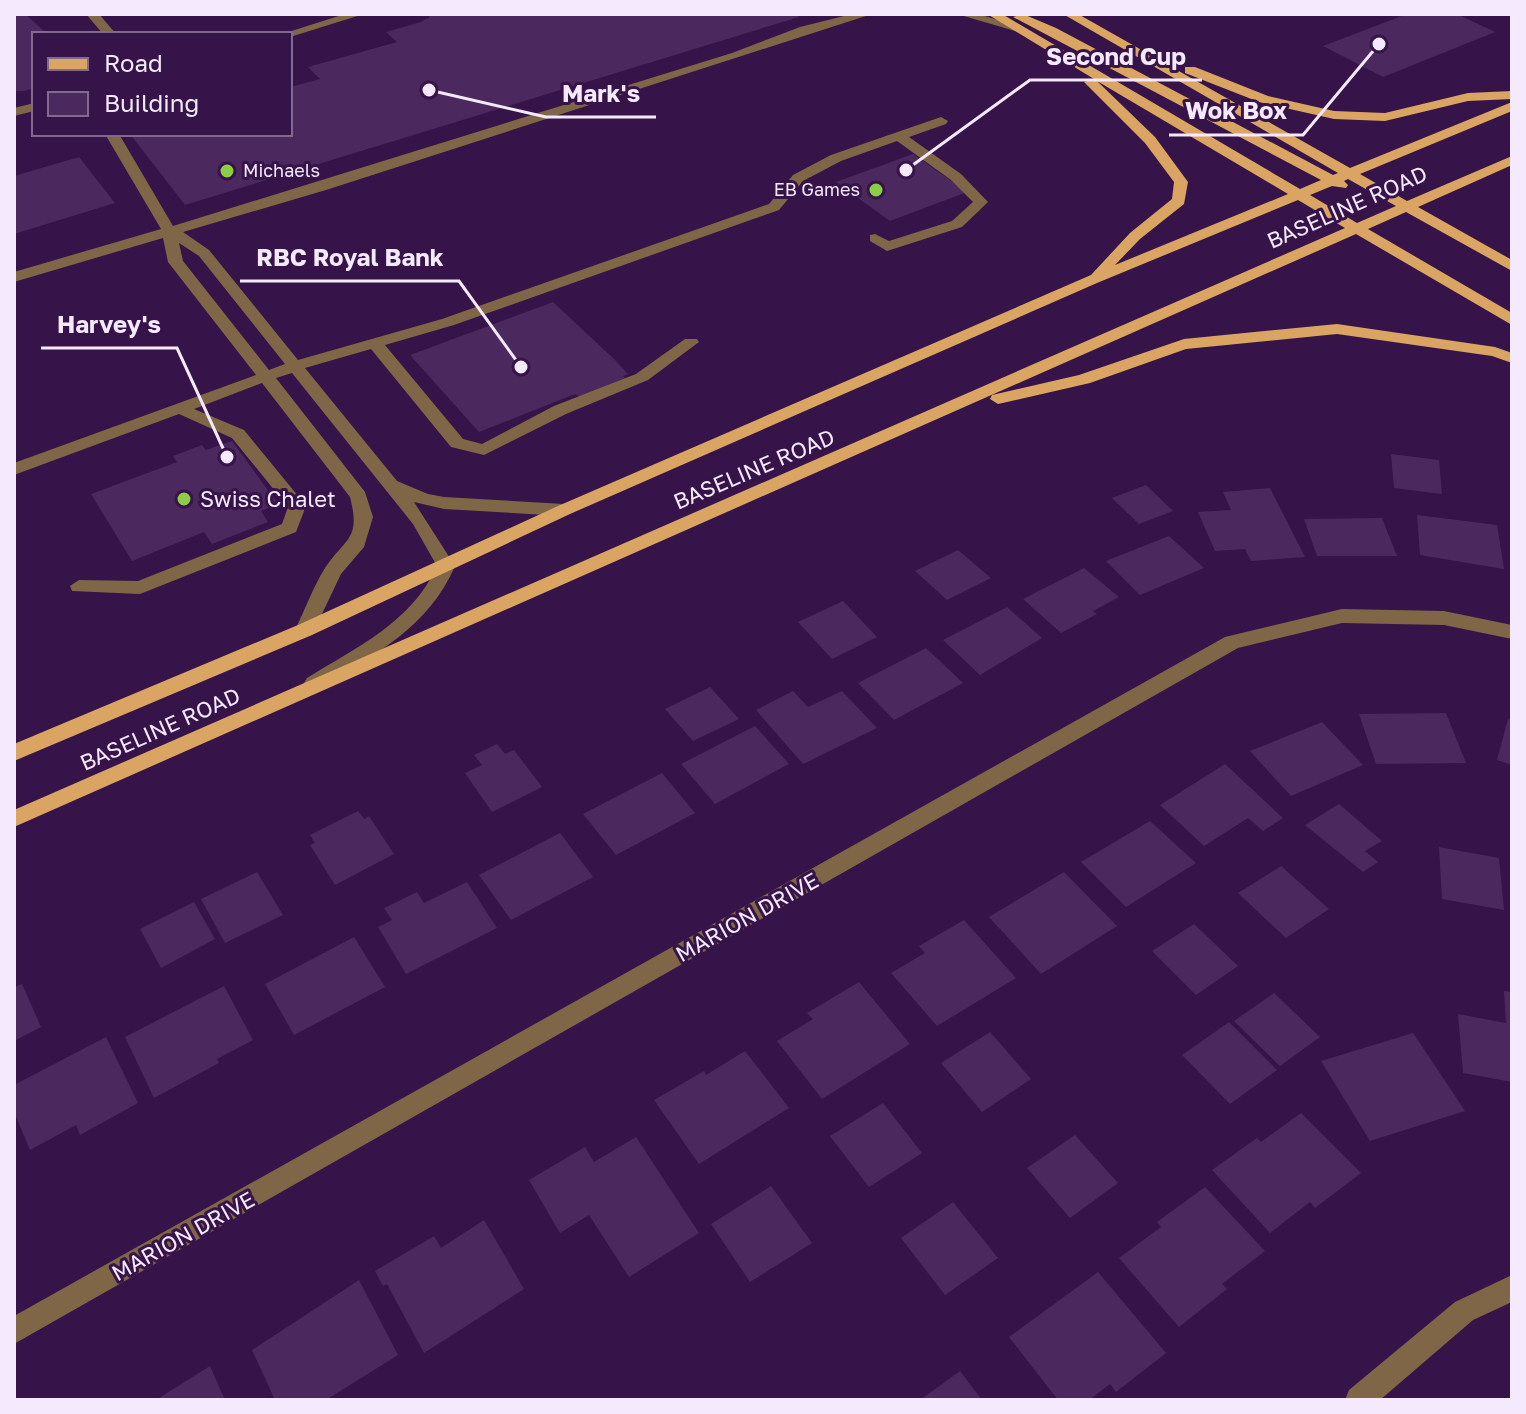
<svg xmlns="http://www.w3.org/2000/svg" width="1526" height="1414" viewBox="0 0 1526 1414" font-family="'Golos Text',sans-serif">
	<style>
		.building { fill: #4b295f }
		.lines { fill: none; stroke-linecap: round; stroke-linejoin: round }
		.minor { fill: #7f6647; fill-rule: evenodd }
		.major { fill: #daa562; fill-rule: evenodd }
		.poi-dot { fill: #8bce46; stroke: #361348; stroke-width: 3 }
		.labels { text-anchor: middle; stroke-width: 6; stroke-linejoin: round; paint-order: stroke }
		.far-poi-label { font-size: 18px; fill: #f5e9fd; stroke: #361348; text-anchor: start }
		.street-label { font-size: 22px; fill: #f5e9fd; stroke: #361348 }
		.poi-label { font-size: 22px; fill: #f5e9fd; stroke: #361348; text-anchor: start }
		.leader { fill: none; stroke: #f5e9fd; stroke-width: 3 }
		.callout-dot { fill: #f5e9fd; stroke: #361348; stroke-width: 3 }
		.callout-label { font-size: 24px; text-anchor: middle; font-weight: bold; fill: #f5e9fd; stroke: #361348; stroke-width: 6; stroke-linejoin: round; paint-order: stroke }
	</style>
	<rect width="100%" height="100%" fill="#361348"/>
	<!-- building -->
	<path class="building" d="M14,14h11l19,17 -10,3v54l-10,3h-10z
		M426,14h369l4,3 -614,188 -55,-71h160v-47l30,-8 -12,-12 89,-25 -11,-10 35,-10 9,-5z
		M1407,14h50l38,18 -112,45 -60,-31z
		M913,154l54,38 -77,29 -54,-39z
		M79,157l36,46 -101,31v-58z
		M553,302l62,58 13,14 -5,2 5,6 -46,18 -6,-6 -6,2 -91,36 -69,-77z
		M232,441l46,63 -17,7 7,11 -56,22 -8,-12 -72,29 -41,-67 86,-32 -4,-6 29,-11 4,5z
		M1391,454l48,6 3,34 -48,-6z
		M1146,485l27,26 -34,13 -27,-26z
		M1270,488l35,69 -54,4 -6,-12 -30,2 -17,-39 33,-2 -8,-18z
		M1417,515l80,10 7,44 -84,-14z
		M1382,518l15,38h-80l-13,-37z
		M1169,536l35,32 -64,27 -34,-34z
		M958,550l33,28 -44,22 -32,-29z
		M1084,568l35,29 -26,14 4,3 -36,19 -38,-34z
		M843,601l34,36 -45,22 -34,-37z
		M1007,607l35,31 -62,37 -37,-35z
		M926,648l37,35 -69,37 -36,-37z
		M710,687l29,32 -46,22 -28,-32z
		M793,691l15,16 34,-16 35,37 -74,36 -47,-54z
		M1446,713l20,50 -90,1 -17,-50z
		M1508,719l4,1v45l-15,-5z
		M1322,722l41,43 -72,31 -41,-45z
		M755,726l34,38 -74,40 -34,-40z
		M497,744l8,10 9,-4 28,37 -50,25 -27,-39 17,-8 -8,-10z
		M1225,764l58,54 -20,13 -15,-13 -44,28 -44,-41z
		M662,773l33,40 -79,42 -33,-41z
		M1339,804l43,37 -17,10 13,11 -15,10 -58,-47z
		M358,811l6,8 5,-3 25,38 -59,31 -25,-40 5,-2 -5,-8z
		M1150,821l46,42 -70,44 -45,-45z
		M560,833l33,44 -82,43 -32,-45z
		M1439,847l60,11 5,52 -62,-11z
		M1281,866l48,43 -43,29 -48,-45z
		M257,872l26,43 -58,28 -24,-44z
		M1064,872l53,54 -76,48 -52,-57z
		M467,882l30,46 -91,46 -28,-47 14,-7 -8,-12 33,-16 7,11z
		M194,902l21,37 -54,29 -21,-39z
		M964,920l52,58 -79,48 -46,-53 34,-20 -6,-7z
		M1194,924l44,42 -42,29 -44,-44z
		M354,937l31,50 -91,48 -29,-51z
		M859,982l51,62 -88,55 -45,-58 36,-22 -6,-6z
		M22,984l19,43 -27,14v-54z
		M224,986l29,54 -36,19 2,4 -65,35 -29,-61z
		M1504,991l8,1v90l-49,-9 -5,-59 48,9z
		M1274,993l46,44 -40,29 -46,-45z
		M1229,1022l48,48 -47,34 -48,-49z
		M990,1032l41,47 -49,33 -41,-49z
		M1413,1033l52,78 -95,30 -49,-80z
		M106,1037l32,66 -58,32 -4,-10 -46,25 -16,-38v-27z
		M745,1051l44,57 -90,56 -45,-64 50,-29 2,4z
		M883,1103l39,50 -53,34 -39,-51z
		M1301,1113l60,60 -46,35 -5,-6 -40,31 -58,-63 45,-32 4,4z
		M1075,1135l43,48 -48,35 -43,-50z
		M636,1137l63,96 -70,44 -40,-62 -29,18 -31,-53 56,-33 9,15z
		M771,1186l41,57 -62,39 -39,-58z
		M1205,1187l60,64 -43,33 5,5 -48,38 -60,-69 42,-31 -4,-5z
		M953,1202l45,56 -53,37 -44,-57z
		M484,1220l40,69 -100,64 -37,-69 -4,2 -8,-15 59,-35 7,12z
		M1098,1272l68,81 -50,39 -6,-8 -21,16h-31l-49,-63z
		M359,1280l39,75 -72,45h-51l-23,-50z
		M210,1366l15,34h-69z
		M960,1371l22,29h-62z"/>
	<g class="lines">
		<!-- minor -->
		<path class="minor" d="M86,14h13l17,20h-13z
			M345,14h19l-74,23v-3h-8z
			M852,14h20l-546,176 -143,42 26,18 89,110 144,-41 327,-115 24,-29 38,-20 110,-38 7,4 -2,3 -37,13 52,37 27,28 -26,25 -75,24 -17,-10v-6l5,-1 14,7 63,-20 21,-19 -22,-22 -54,-39 -56,20 -38,20 -24,29 -325,115 -69,20 78,94 19,5 72,-38 82,-32 49,-35h12l2,3 -51,38 -82,34 -82,41 -33,-8 -80,-98 -66,19 92,113 31,13 16,3 120,7 9,6 -9,6 -120,-7 -30,-7 41,64c-26,61 -80,88 -134,122h-14l-3,-5 3,-5c50,-31 105,-56 130,-112l-24,-42 -121,-151 -16,5 89,114 8,25 -9,30 -23,27 -29,61 -7,2 -10,-7c10,-20 18,-43 30,-62 21,-31 36,-28 25,-71l-88,-114 -68,26 50,21 59,72 3,4 -10,26 -156,62 -68,-3 -2,-5 9,-6 59,1 144,-57 6,-17 -56,-69 -53,-24 -165,61v-12l242,-88 -88,-113 -5,-24 -149,44v-10l147,-43 -56,-95h14l54,92 559,-173 68,-26zM179,243l20,13 86,108 -16,6 -86,-109z
			M957,14h21l43,13 -6,4z
			M34,103v8l-20,5v-8z
			M1342,609l102,2 68,14v14l-68,-14 -102,-2 -104,25 -1224,696v-28l1211,-679z
			M1512,1275v27l-39,18 -93,80h-35l4,-10 106,-88z"/>
		<!-- major -->
		<path class="major" d="M987,14h15l298,175 21,-9 -308,-163 10,-3 33,14 277,147 5,-2 -275,-159h15l272,154 162,-66v9l-152,63 47,27 105,-45v9l-94,42 94,53v11l-106,-59 -38,17 144,84v12l-156,-91 -1342,593v-17l1331,-582 -47,-28 -201,83 -527,231 -258,121 -298,126v-17l284,-119 260,-119 533,-231 39,-42 42,-34 2,-17 -29,-39 -61,-61 10,-3zM1097,81l191,113 -173,71 25,-26 44,-35 4,-22 -33,-45zM1348,179l48,27 -39,17 -47,-28 22,-9 14,2 2,-3 -4,-4z
			M1185,67h10l73,29 66,15 51,2 83,-20 44,-2v8l-44,2 -83,20 -51,-2 -75,-17 -74,-29z
			M1337,324l158,23 17,6v10l-20,-7 -155,-22 -151,15 -96,34 -92,21 -8,-5 2,-4 87,-20 105,-36z"/>
	</g>
	<!-- markers -->
	<g class="poi-dot">
		<circle cx="227" cy="171" r="8"/>
		<circle cx="876" cy="190" r="8"/>
		<circle cx="184" cy="499" r="8"/>
	</g>
	<g class="labels">
		<!-- far-poi labels -->
		<g class="far-poi-label">
			<text x="243" y="177">Michaels</text>
			<text x="860" y="196" text-anchor="end">EB Games</text>
		</g>
		<!-- street labels -->
		<g class="street-label">
			<text transform="translate(1347 207) rotate(-24)" y="8">BASELINE ROAD</text>
			<text transform="translate(754 469) rotate(-23)" y="8">BASELINE ROAD</text>
			<text transform="translate(160 729) rotate(-24)" y="8">BASELINE ROAD</text>
			<text transform="translate(747 917) rotate(-29)" y="8">MARION DRIVE</text>
			<text transform="translate(183 1236) rotate(-29)" y="8">MARION DRIVE</text>
		</g>
		<!-- poi labels -->
		<g class="poi-label">
			<text x="200" y="507">Swiss Chalet</text>
		</g>
	</g>
	<!-- callouts -->
	<path class="leader" d="M906 170L1030 80H1202M429 90L546 117H656M1379 44L1303 135H1169M521 367L459 281H240M227 457L177 348H41"/>
	<g class="callout-dot">
		<circle cx="906" cy="170" r="8"/>
		<circle cx="429" cy="90" r="8"/>
		<circle cx="1379" cy="44" r="8"/>
		<circle cx="521" cy="367" r="8"/>
		<circle cx="227" cy="457" r="8"/>
	</g>
	<g class="callout-label">
		<text x="1116" y="65">Second Cup</text>
		<text x="601" y="102">Mark's</text>
		<text x="1236" y="119">Wok Box</text>
		<text x="350" y="266">RBC Royal Bank</text>
		<text x="109" y="333">Harvey's</text>
	</g>
	<!-- border -->
	<rect width="1526" height="1414" fill="none" stroke="#f5e9fd" stroke-width="32"/>
	<!-- legend -->
	<rect x="32" y="32" width="260" height="104" fill="#361348" stroke="#826990" stroke-width="2"/>
	<rect x="48" y="58" width="40" height="12" fill="#daa562" stroke="#826990" stroke-width="2"/>
	<text x="104" y="72" font-size="24" fill="#f5e9fd">Road</text>
	<rect x="48" y="92" width="40" height="24" fill="#4b295f" stroke="#826990" stroke-width="2"/>
	<text x="104" y="112" font-size="24" fill="#f5e9fd">Building</text>
</svg>
